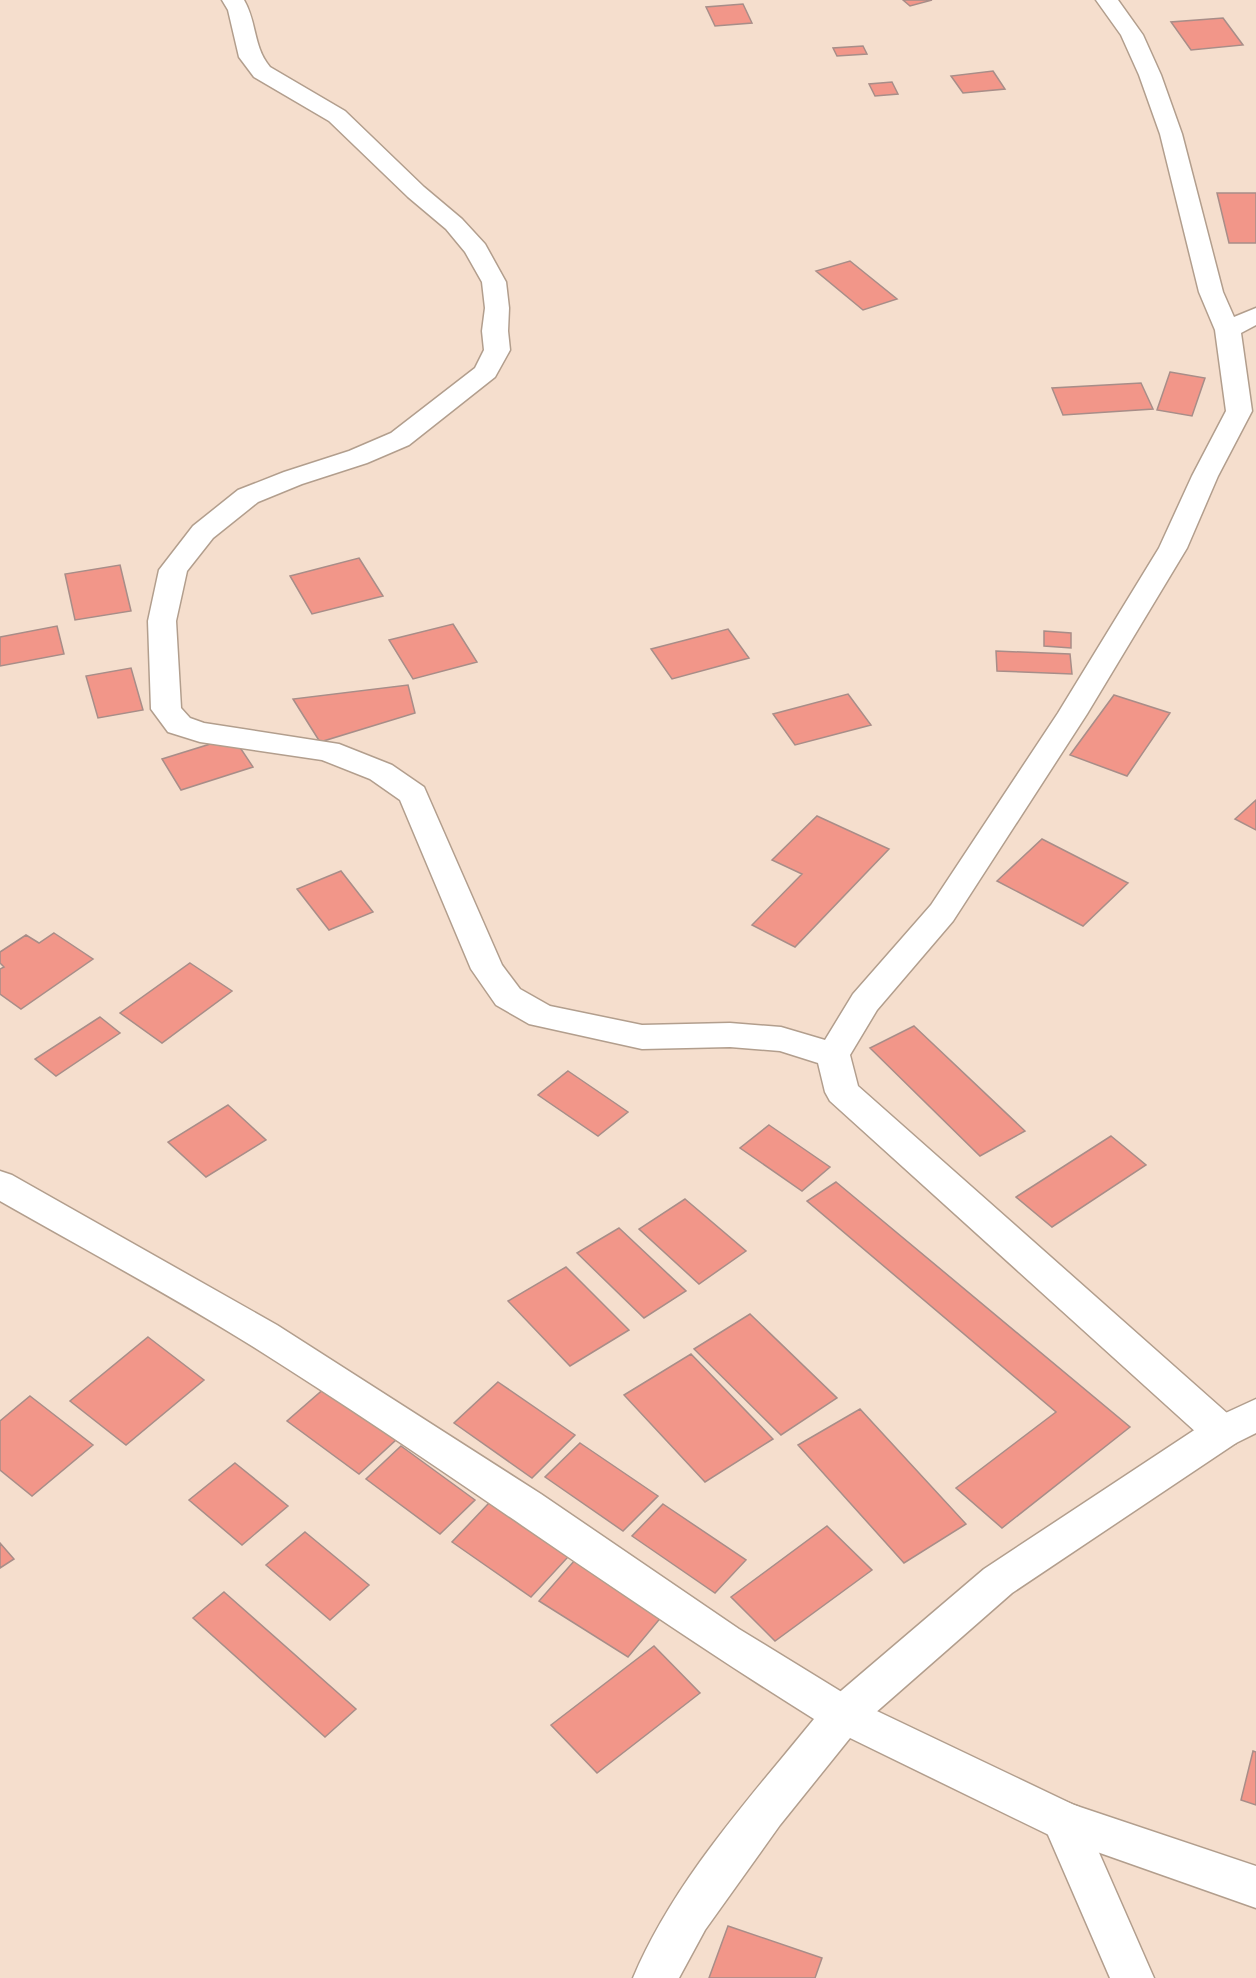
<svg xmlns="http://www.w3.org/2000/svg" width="1256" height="1978" viewBox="0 0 1256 1978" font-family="'Roboto Condensed',sans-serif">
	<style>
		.building { fill: #f29689; stroke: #a88d88; stroke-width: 1.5 }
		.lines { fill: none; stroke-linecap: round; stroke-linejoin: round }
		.minor-casing { stroke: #b29e8d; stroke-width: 3 }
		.tertiary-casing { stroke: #b29e8d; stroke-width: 3 }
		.secondary-casing { stroke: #b29e8d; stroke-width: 3 }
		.minor { fill: #fff; fill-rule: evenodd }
		.tertiary { fill: #fff; fill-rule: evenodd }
		.secondary { fill: #fff; fill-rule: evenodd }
	</style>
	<rect width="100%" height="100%" fill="#f5decd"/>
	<!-- building -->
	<path class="building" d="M903,0h29l-22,6z
		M743,4l9,19 -37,3 -9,-19z
		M1223,18l20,27 -52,5 -20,-28z
		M863,46l4,8 -30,2 -4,-8z
		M993,71l12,18 -42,4 -12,-17z
		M892,82l6,12 -23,2 -6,-12z
		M1217,193h39v50h-27z
		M850,261l47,38 -34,11 -47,-39z
		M1170,372l35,6 -13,38 -35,-6z
		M1141,383l12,26 -90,6 -11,-27z
		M359,558l24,38 -71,18 -22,-38z
		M120,565l11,46 -56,9 -10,-46z
		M453,624l24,38 -64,17 -24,-39z
		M57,626l7,28 -64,12v-29z
		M728,629l21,29 -77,21 -21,-30z
		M1044,631l27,2v15l-27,-2z
		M996,651l74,3 2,20 -75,-3z
		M131,668l12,42 -45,8 -12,-42z
		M408,685l7,28 -95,29 -27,-43z
		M848,694l23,31 -76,20 -22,-31z
		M1114,695l56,18 -43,63 -57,-21z
		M233,737l20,30 -72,23 -19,-31z
		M1256,800v30l-21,-11z
		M817,816l72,33 -94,98 -43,-22 50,-51 -30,-14z
		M1042,839l86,44 -45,43 -86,-45z
		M341,871l32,41 -44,18 -32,-41z
		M54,933l39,26 -72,50 -21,-15v-25l4,-2 -4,-4v-11l26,-17 13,8z
		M190,963l42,28 -70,52 -42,-30z
		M100,1017l20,16 -64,43 -21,-17z
		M914,1026l111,105 -45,25 -110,-108z
		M568,1071l60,41 -30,24 -60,-41z
		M228,1105l38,35 -60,37 -38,-35z
		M769,1125l61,42 -28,24 -62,-43z
		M1111,1136l35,29 -94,62 -36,-30z
		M836,1182l294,245 -128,101 -46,-40 100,-76 -249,-211z
		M685,1199l61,52 -47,33 -60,-55z
		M619,1228l67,63 -42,27 -67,-65z
		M566,1267l63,63 -59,36 -62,-65z
		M750,1314l87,84 -56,37 -87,-86z
		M148,1337l56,43 -78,65 -56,-44z
		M691,1354l82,85 -68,43 -81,-87z
		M498,1382l77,53 -43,43 -78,-55z
		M326,1387l71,52 -38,35 -72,-53z
		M30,1396l63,49 -61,51 -32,-26v-49z
		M860,1409l106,115 -62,39 -106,-118z
		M580,1443l78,53 -35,35 -78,-54z
		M401,1446l74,54 -35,34 -74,-55z
		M235,1463l53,43 -46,39 -53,-45z
		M489,1503l79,54 -37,40 -79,-55z
		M663,1504l83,56 -31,33 -83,-57z
		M827,1526l45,44 -97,71 -44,-44z
		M305,1532l64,53 -39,35 -64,-55z
		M0,1543l14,16 -14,9z
		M575,1560l88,55 -35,42 -89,-56z
		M224,1592l132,117 -31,28 -132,-119z
		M654,1646l46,47 -103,80 -46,-48z
		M1253,1751l3,1v53l-15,-5z
		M728,1926l94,32 -7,20h-106z"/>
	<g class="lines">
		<defs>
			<path id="minor" d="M222,0h22c13,22 9,47 26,67l75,44 79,76 38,32 23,25 21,38 3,26 -1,23 2,19 -15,27 -86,68 -42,18 -65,21 -44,18 -45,36 -26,33 -11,50 5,87 9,10 14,5 135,21 53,21 32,22 78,178 18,24 30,17 92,19 88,-2 51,4 44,13 28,-46 78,-89 127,-192 101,-165 33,-72 34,-65 -11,-81 -16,-38 -39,-158 -21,-59 -18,-40 -25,-35h22l25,35 18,40 21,59 41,158 11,25 22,-9v17l-15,8 11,78 -34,65 -31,72 -100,166 -134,207 -76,89 -27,45 8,31 378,335 5,11 -5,11 -14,5 -14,-5 -378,-342 -5,-9 -7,-29 -38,-12 -50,-4 -88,2 -113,-25 -33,-19 -25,-36 -71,-169 -30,-21 -48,-19 -122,-18 -32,-10 -17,-23 -3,-88 11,-51 34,-44 45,-36 46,-18 65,-21 42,-18 84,-65 9,-18 -2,-19 3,-23 -3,-26 -17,-30 -19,-23 -38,-32 -79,-76 -75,-44 -15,-20 -11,-47z
				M1064,1801l15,6 75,171h-44l-68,-157 7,-14z"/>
			<path id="tertiary" d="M0,1171l12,4 265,150 264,169 198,135 119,73 216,103 182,61v42l-207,-73 -199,-97 -70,87 -75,105 -26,48h-46c41,-97 115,-178 181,-259 -191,-119 -371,-253 -562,-373 -82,-51 -168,-97 -252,-145z"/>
			<path id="secondary" d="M1256,1399v34l-20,10 -224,150 -154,135 -15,6 -15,-6 -6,-13 6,-13 156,-133 224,-148z"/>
		</defs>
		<!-- minor casing -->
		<use href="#minor" class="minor-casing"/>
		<!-- tertiary casing -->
		<use href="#tertiary" class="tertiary-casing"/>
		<!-- secondary casing -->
		<use href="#secondary" class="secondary-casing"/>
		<!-- minor -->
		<use href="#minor" class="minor"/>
		<!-- tertiary -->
		<use href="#tertiary" class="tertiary"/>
		<!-- secondary -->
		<use href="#secondary" class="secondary"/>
	</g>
</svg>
